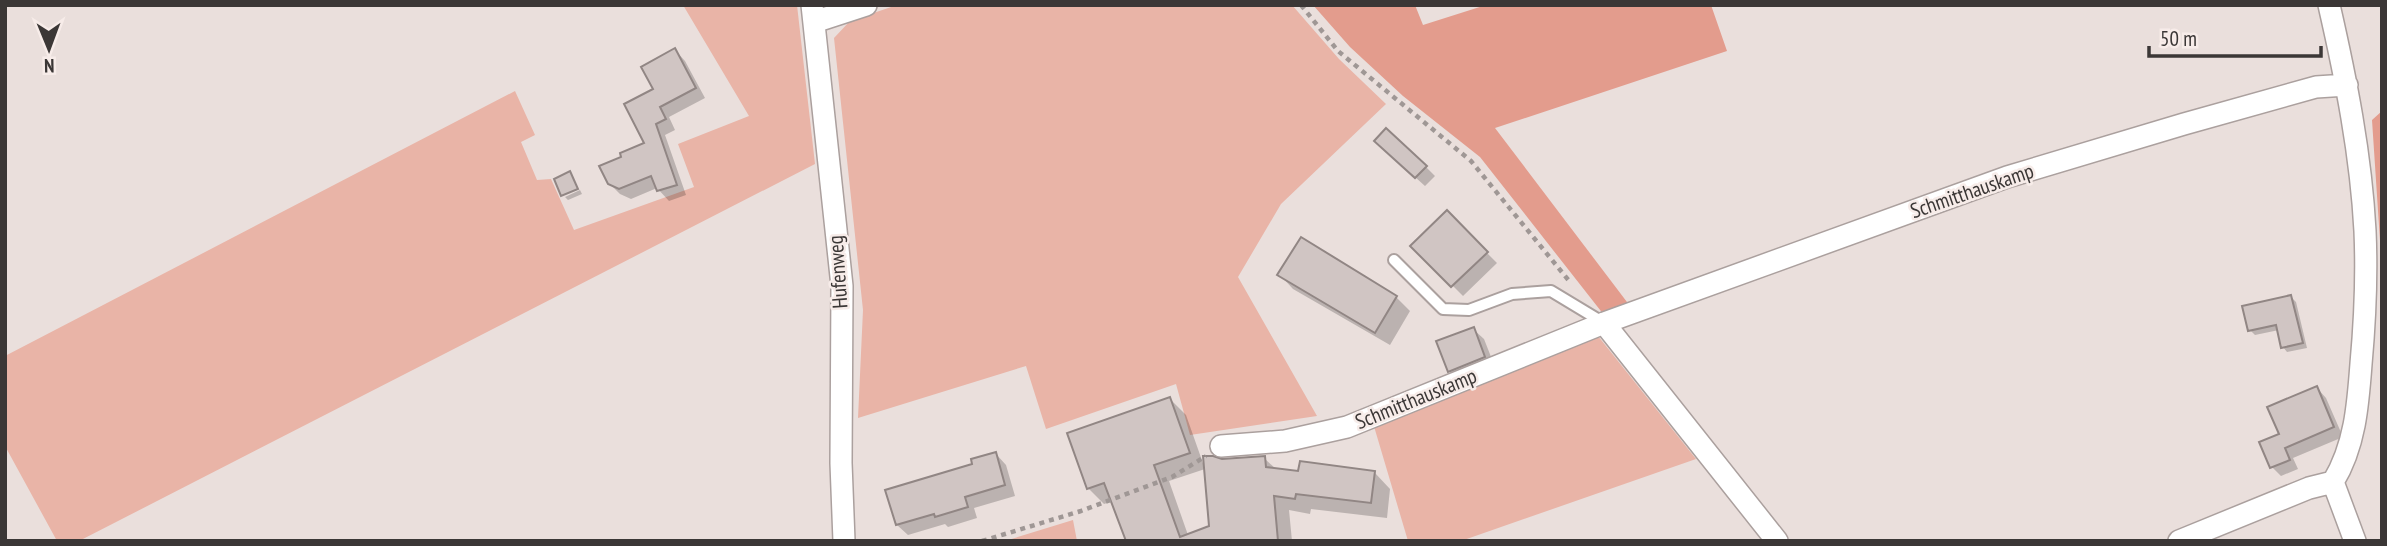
<svg xmlns="http://www.w3.org/2000/svg" width="2387" height="546" viewBox="0 0 2387 546" font-family="'PT Sans Narrow',sans-serif">
	<style>
		.green { fill: #e9b4a7 }
		.forest { fill: #e39c8d }
		.shadow { fill: #0003 }
		.building { fill: #d0c5c3; stroke: #918684; stroke-width: 2 }
		.lines { fill: none; stroke-linecap: round; stroke-linejoin: round }
		.lane-casing { stroke: #aba09e; stroke-width: 14 }
		.street-casing { stroke: #aba09e; stroke-width: 24 }
		.path { stroke: #9f9795; stroke-width: 4.5; stroke-dasharray: 5 5; stroke-linecap: butt }
		.lane { stroke: #fff; stroke-width: 10 }
		.street { stroke: #fff; stroke-width: 21 }
		.labels { text-anchor: middle; stroke-width: 5; stroke-linejoin: round; paint-order: stroke }
		.street-label { font-size: 21px; fill: #3b3736; stroke: #f7ece9 }
	</style>
	<rect width="100%" height="100%" fill="#eadfdc"/>
	<!-- green -->
	<path class="green" d="M683,5h114l18,159 -736,377h-22l-52,-95v-90l510,-265 20,44 -14,7 16,38 14,-1 23,51 120,-43 -16,-43 71,-28z
		M897,5h395l47,54 47,45 -105,100 -43,73 79,139 -127,19 -14,-51 -130,45 -20,-63 -168,52 5,-108 -29,-272 16,-17z
		M1598,336l98,123 -235,82h-53l-35,-118z
		M1073,520l4,21h-72z"/>
	<!-- forest -->
	<path class="forest" d="M1313,5h102l8,20 63,-20h225l16,46 -232,77 135,178 -26,9 -124,-158 -77,-61 -53,-49z
		M2382,111v160l-10,-151z"/>
	<!-- shadow -->
	<path class="shadow" d="M675,50l10,11 20,37 -36,19 6,13 -10,5 21,60 -17,6 -12,-13 -26,11 -11,-5 -11,-11 38,-39 8,-54z
		M1385,150l41,17 9,9 -10,10z
		M580,190l2,4 -14,6 -3,-3z
		M1447,213l50,50 -34,33 -50,-50z
		M1280,275l116,22 14,14 -20,34 -97,-56z
		M2291,297l5,5 11,46 -20,4 -4,-5 -4,-17 -24,5 -5,-5z
		M1473,329l11,10 11,28 -35,15 -11,-11z
		M2317,388l9,10 17,39 -50,21 5,11 -17,7 -9,-9z
		M1170,399l16,16 19,54 -36,12 19,54 23,-8 11,-66 42,-3 13,12 23,3h75l15,16 -3,29 -76,-9 -1,5 -21,-4 3,31h-164l-15,-40 -9,3 -16,-16z
		M996,454l10,11 9,31 -41,12 3,10 -29,9 -3,-3 -37,11 -11,-10 78,-60z"/>
	<!-- building -->
	<path class="building" d="M675,48l21,40 -36,19 6,12 -10,5 21,61 -20,6 -6,-15 -32,13 -11,-5 -9,-18 22,-9 -1,-4 24,-10 -20,-39 29,-15 -12,-22z
		M1386,128l41,38 -12,12 -41,-37z
		M570,171l8,18 -17,7 -7,-17z
		M1447,210l41,42 -37,35 -41,-41z
		M1301,237l96,59 -22,37 -98,-58z
		M2291,295l12,48 -22,5 -5,-23 -28,6 -6,-25z
		M1474,327l11,30 -37,15 -12,-31z
		M2317,386l17,41 -49,21 5,12 -20,8 -11,-26 20,-8 -12,-27z
		M1170,397l20,56 -36,12 26,72 29,-11 -6,-70h10l9,3 43,-3 1,11 32,4 2,-10 75,10 -4,32 -75,-9 -1,5 -21,-3 4,45h-152l-22,-58 -17,6 -20,-56z
		M996,452l9,33 -40,12 3,10 -33,10 -1,-3 -38,11 -11,-35 87,-26 -1,-5z"/>
	<g class="lines">
		<defs>
			<path id="lane" d="M1394,260l49,49 26,1 43,-16 39,-3 53,32"/>
			<path id="street" d="M812,5l30,281 -1,177 3,78
				M2329,5c17,74 32,150 36,226 2,45 0,89 -4,133 -3,41 -6,82 -28,118l22,59
				M814,22l52,-17
				M1604,323l173,218
				M1221,446l64,-5 62,-14 257,-104 403,-146 177,-53 132,-37 31,-2
				M2179,541l130,-53 24,-6"/>
		</defs>
		<!-- lane casing -->
		<use href="#lane" class="lane-casing"/>
		<!-- street casing -->
		<use href="#street" class="street-casing"/>
		<!-- path -->
		<path class="path" d="M1301,5l37,46 133,110 99,121
			M982,541l99,-30 91,-34 34,-21"/>
		<!-- lane -->
		<use href="#lane" class="lane"/>
		<!-- street -->
		<use href="#street" class="street"/>
	</g>
	<g class="labels">
		<!-- street labels -->
		<g class="street-label">
			<text transform="translate(1972 191) rotate(-19)" y="7">Schmitthauskamp</text>
			<text transform="translate(838 272) rotate(-94)" y="7">Hufenweg</text>
			<text transform="translate(1416 399) rotate(-22)" y="7">Schmitthauskamp</text>
		</g>
	</g>
	<!-- border -->
	<rect width="2387" height="546" fill="none" stroke="#3b3736" stroke-width="14"/>
	<!-- north arrow -->
	<g transform="translate(49 49) rotate(179)" stroke="#f7ece9" stroke-width="5" paint-order="stroke">
	<path d="M0-5L12 26L0 18L-12 26Z" fill="#3b3736"/>
	<text y="-10" font-size="19" font-weight="bold" text-anchor="middle" fill="#3b3736">N</text>
	</g>
	<!-- scale -->
	<path d="M2149 46v10h172v-10" fill="none" stroke="#3b3736" stroke-width="3.5"/>
	<text x="2160" y="46" font-size="21" fill="#3b3736" stroke="#f7ece9" stroke-width="5" paint-order="stroke">50 m</text>
</svg>
